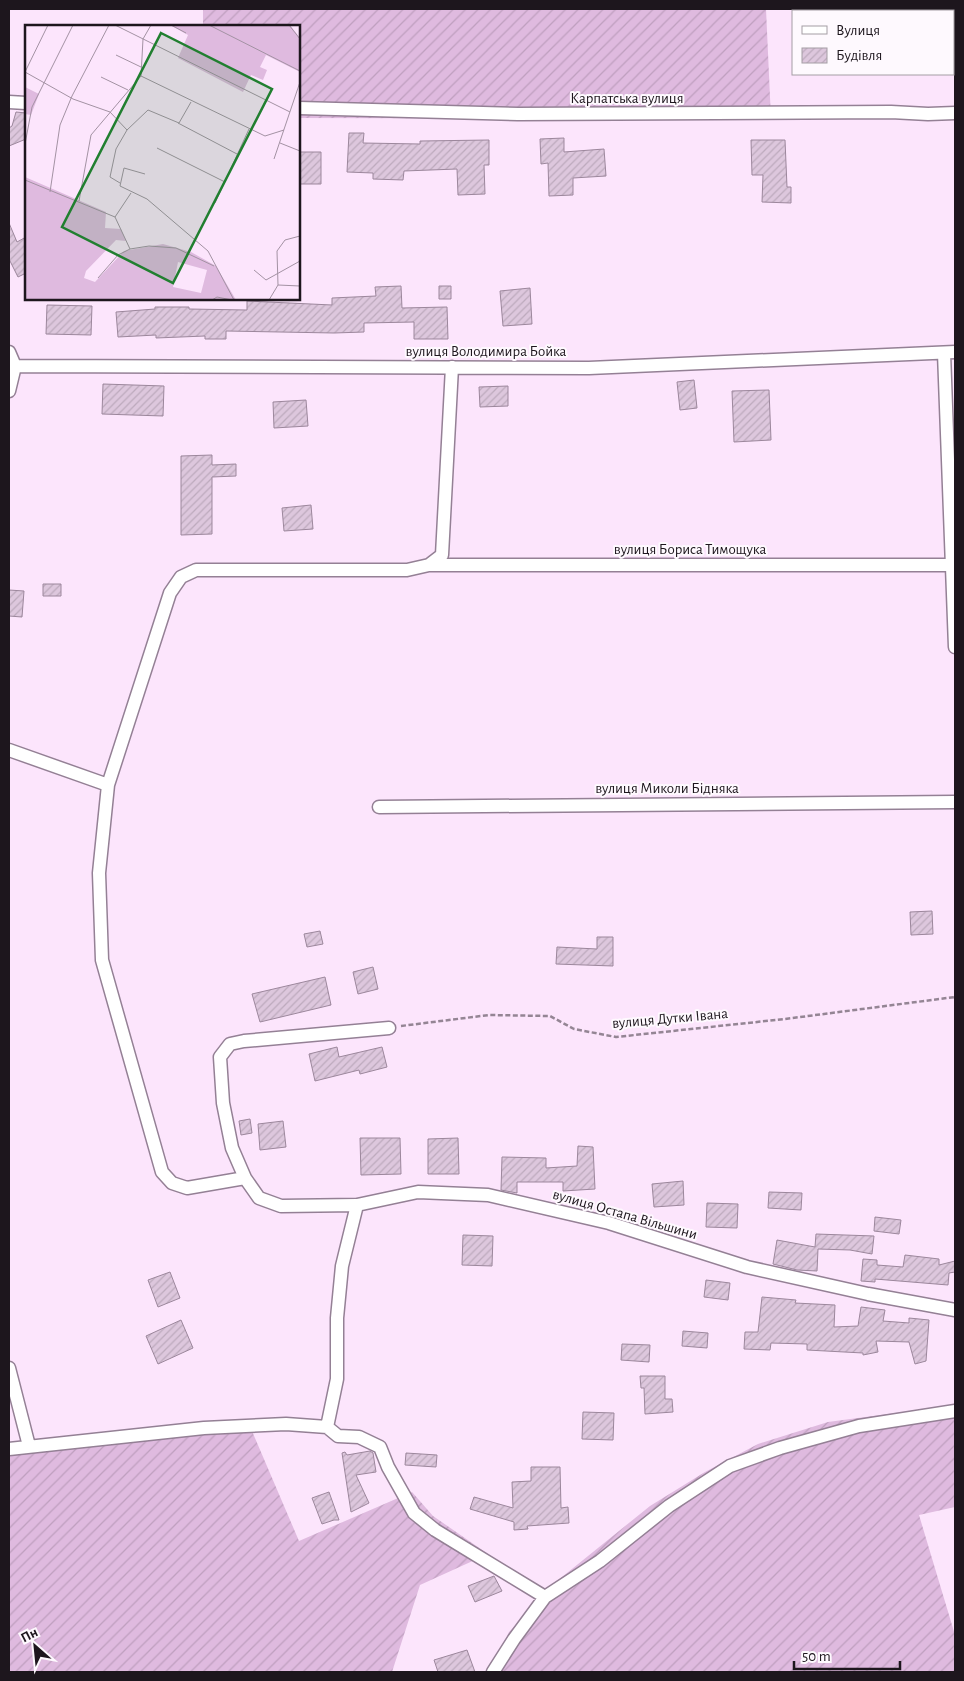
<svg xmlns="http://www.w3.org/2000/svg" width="964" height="1681" viewBox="0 0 964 1681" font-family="'Alegreya Sans',sans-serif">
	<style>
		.garden { fill: url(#garden-furrows) }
		.building { fill: url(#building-hatch); stroke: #9c879c }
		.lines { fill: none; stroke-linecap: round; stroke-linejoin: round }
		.minor-casing { stroke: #948095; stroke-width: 15 }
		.path { stroke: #948594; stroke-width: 2.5; stroke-dasharray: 5 2.5; stroke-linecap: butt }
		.minor { stroke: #fff; stroke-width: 12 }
		.labels { text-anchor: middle; stroke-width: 4; stroke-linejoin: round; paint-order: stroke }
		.street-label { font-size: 15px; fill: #1d161d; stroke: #fef9fe }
		.inset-road { fill: none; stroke: #a392a3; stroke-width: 1 }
		.view { fill: #217f30; fill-opacity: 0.15; stroke: #217f30; stroke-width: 2.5 }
		.inset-edge { fill: none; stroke: #1d161d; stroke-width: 2.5 }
	</style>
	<defs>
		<pattern id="garden-furrows" width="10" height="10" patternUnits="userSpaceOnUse" patternTransform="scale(1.25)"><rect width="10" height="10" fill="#dfbadf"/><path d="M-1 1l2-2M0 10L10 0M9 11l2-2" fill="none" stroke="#bf9fbf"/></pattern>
		<pattern id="building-hatch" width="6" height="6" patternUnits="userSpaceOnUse" patternTransform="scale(1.25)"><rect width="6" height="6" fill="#ddc7dd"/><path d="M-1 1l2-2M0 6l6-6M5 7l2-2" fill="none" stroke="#bdaabd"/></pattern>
	</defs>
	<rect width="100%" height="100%" fill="#fce5fc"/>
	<!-- garden -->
	<path class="garden" d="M203,9h563l5,110 -472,-1v-92h-96z
		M955,1405v102l-36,8 36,120v37h-465l19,-40 53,-55 88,-71 55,-34 53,-28 70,-22z
		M249,1424l50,117 113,-49 21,24 55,38 -68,31 -28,87h-383v-223z"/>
	<!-- building -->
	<path class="building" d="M16,112l10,1v26l-17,7v-18l3,-2z
		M349,133h15l-1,10 57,1v-3l69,-1v25h-5l1,29 -27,1 -1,-26 -53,2 -1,9 -30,-1v-6l-26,-1z
		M564,138v14l40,-3 2,27 -33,2v17l-24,1 -1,-33 -7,1 -1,-25z
		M751,140h34l2,47h4v16l-29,-1 1,-27h-11z
		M299,152h22v32h-22z
		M9,223l8,19 9,-5v36l-8,4 -9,-18z
		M401,286l1,22 45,-1 1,32h-34v-17l-50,1v9l-30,1 -108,-2v8h-21v-3l-49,2v-3l-38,2 -2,-25 39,-3v-2h34v2l58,1v-9l85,4v-7l44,-2 -1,-9z
		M439,286h12v13h-12z
		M530,288l2,36 -29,2 -3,-35z
		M47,305l45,1 -1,29 -45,-1z
		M694,380l3,28 -17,2 -3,-28z
		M103,384l61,2 -1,30 -61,-2z
		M508,386v20l-28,1 -1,-20z
		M769,390l2,50 -37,2 -2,-51z
		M306,400l2,26 -34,2 -1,-26z
		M212,455v10l24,-1v12l-24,1v57l-31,1v-79z
		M311,505l2,24 -29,2 -2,-23z
		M43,584h18v12h-18z
		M9,590l15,1 -2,26 -13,-1z
		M932,911l1,23 -22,1 -1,-23z
		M320,931l3,13 -16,3 -3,-13z
		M597,937h16v29l-57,-2 1,-17 40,2z
		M373,967l5,22 -20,5 -5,-22z
		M325,977l6,28 -71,17 -8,-28z
		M337,1047l2,10 43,-10 5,20 -27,7 -1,-4 -44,11 -6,-27z
		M250,1119l2,14 -11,2 -2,-14z
		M283,1121l3,26 -26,3 -2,-26z
		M360,1138h40l1,36 -40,1z
		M458,1138l1,36h-31v-35z
		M578,1146l15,1 2,42 -32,2v-9h-46v11l-16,-3 1,-33 44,1v10l31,-2z
		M683,1181l1,24 -30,2 -2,-23z
		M769,1192l33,1 -1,17 -33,-2z
		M707,1203l31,1 -1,24 -31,-1z
		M875,1217l26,3 -2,14 -25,-3z
		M816,1234l58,2 -2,18 -22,-4 -32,-1 -1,22 -20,-1 -24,-6 4,-24 38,7z
		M463,1235l30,1 -1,30 -30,-1z
		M905,1255l34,4v6l16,-4v11l-6,1 -1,12 -73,-6v3l-14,-1 2,-22 14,1v5l26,2z
		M170,1272l10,26 -22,9 -10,-27z
		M706,1280l24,3 -2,17 -24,-3z
		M762,1297l34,3 -1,3 40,2 -1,22 24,-1 3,-19 24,3 -2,11 26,2v-5l20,2 -3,41 -11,3 -6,-22 -33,-1 2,11 -15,3v-2l-56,-3v-6l-36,-1 -1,7 -26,-1 1,-17h13z
		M181,1320l12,28 -35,16 -12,-28z
		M683,1331l25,2 -1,15 -25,-2z
		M622,1344l28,1 -1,17 -28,-2z
		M640,1376h25v23h7l1,13 -28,2 -1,-26h-3z
		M583,1412l31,1 -1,27 -31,-1z
		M370,1451l3,2 3,19 -20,3 13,28 -18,9 -9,-59 3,-1 2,3z
		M406,1453l31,2 -1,12 -31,-2z
		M531,1467h29l1,41 7,-1 1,16 -42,3 1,3 -14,1v-8l-44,-13 4,-12 39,11 -1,-26 19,-1z
		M329,1492l10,28h-5l-12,4 -10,-26z
		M494,1576l8,15 -27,11 -7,-16z
		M467,1650l8,22h-37l-4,-12z"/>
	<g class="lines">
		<defs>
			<path id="minor" d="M9,102l17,1
				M299,108l219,6 373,-2 37,2 27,-1
				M9,352l6,14 -6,25
				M944,353l11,294
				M15,366l574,2 366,-16
				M429,565h523
				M9,750l99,35
				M379,807l576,-5
				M389,1028l-145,13 -14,3 -10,13 3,46 9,45 13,30 14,20 22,8 76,-1 61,-13 70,3 121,28 138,44 121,27 87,16
				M245,1178l-58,10 -15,-5 -10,-11 -60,-212 -3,-87 9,-88 62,-192 11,-16 15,-7h211l22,-5 13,-10 10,-188
				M9,1368l20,78
				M327,1427l11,9 21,1 21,10 8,20 26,46 21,17 110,67
				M327,1427l10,-48v-61l5,-52 15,-61
				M9,1449l195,-21 82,-4 41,3
				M493,1672l21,-33 31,-42 55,-36 69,-55 61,-40 50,-18 79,-22 96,-15"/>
		</defs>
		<!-- minor casing -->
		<use href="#minor" class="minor-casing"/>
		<!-- path -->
		<path class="path" d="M401,1026l88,-11 61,1 24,13 42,8 169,-18 170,-22"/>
		<!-- minor -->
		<use href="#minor" class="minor"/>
	</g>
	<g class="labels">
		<!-- street labels -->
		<g class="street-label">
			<text x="627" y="103">Карпатська вулиця</text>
			<text x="486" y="356">вулиця Володимира Бойка</text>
			<text x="690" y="554">вулиця Бориса Тимощука</text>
			<text x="667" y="793">вулиця Миколи Бідняка</text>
			<text transform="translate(670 1018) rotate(-5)" y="5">вулиця Дутки Івана</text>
			<text transform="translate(625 1214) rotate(16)" y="5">вулиця Остапа Вільшини</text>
		</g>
	</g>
	<!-- overview -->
	<g transform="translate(25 25)">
		<rect width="275" height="275" fill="#fce5fc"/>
		<path d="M145,0h120l10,13v34l-34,-17 -6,12 7,3 -4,10 -12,-5 -8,17 -65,-34 10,-23zM0,62l14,7 -8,21 -6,-1zM0,152l81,35 -1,16 16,1 5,12 -10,-1 -30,31 -2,7 11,4 29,-31 39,-7 28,8 25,14 20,34h-211zM153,237l29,8 -6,23 -28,-6z" fill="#dfbadf" fill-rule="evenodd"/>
		<path class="inset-road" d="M90,0l175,87M146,0l15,8M184,0l91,46M264,0l11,14M91,30l25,12M0,47l48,27 37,13 17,18M0,47l23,-47M116,51l124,60 19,-6M76,52l27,13M153,98l59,31M255,118l20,8M0,119l7,-37 41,-82M132,123l68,34M249,134l26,-77M120,149l-21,-6 -4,18 27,13 61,52 26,49M0,155l90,37 15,32M95,158l-10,-6 6,-28 11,-19 21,-20 31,13 12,-21M25,167l10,-67 12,-29 37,-71M54,176l12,-66 50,-59 2,-37 8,-14M190,178l34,-74M90,192l16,-24M229,245l12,10 34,-19M73,253l20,-23 12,-6 19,-3 27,2 38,18M253,260l22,1M187,275l5,-3 15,3M244,275l9,-15 -1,-34 8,-11 15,-4"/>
		<path class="view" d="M136,8l111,56 -99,194 -111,-56z"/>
		<rect width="275" height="275" class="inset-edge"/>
	</g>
	<!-- border -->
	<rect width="964" height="1681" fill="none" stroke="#1d161d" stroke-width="20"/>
	<!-- legend -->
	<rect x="792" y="10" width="162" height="65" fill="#fef9fe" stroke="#a49ea4"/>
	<rect x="802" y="26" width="25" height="8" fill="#ffffff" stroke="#a49ea4"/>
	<text x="836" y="35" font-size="15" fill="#1d161d">Вулиця</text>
	<rect x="802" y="48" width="25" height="15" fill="url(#building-hatch)" stroke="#a49ea4"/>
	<text x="836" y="60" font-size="15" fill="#1d161d">Будівля</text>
	<!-- north arrow -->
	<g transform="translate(35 1646) rotate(333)" stroke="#fef9fe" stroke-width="4" paint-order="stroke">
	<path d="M0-4L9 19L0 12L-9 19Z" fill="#1d161d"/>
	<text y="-8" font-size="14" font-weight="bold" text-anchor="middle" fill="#1d161d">Пн</text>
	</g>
	<!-- scale -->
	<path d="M794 1661v8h106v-8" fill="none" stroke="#1d161d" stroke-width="2.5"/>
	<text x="802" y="1661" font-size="15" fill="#1d161d" stroke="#fef9fe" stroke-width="4" paint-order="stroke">50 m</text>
</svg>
